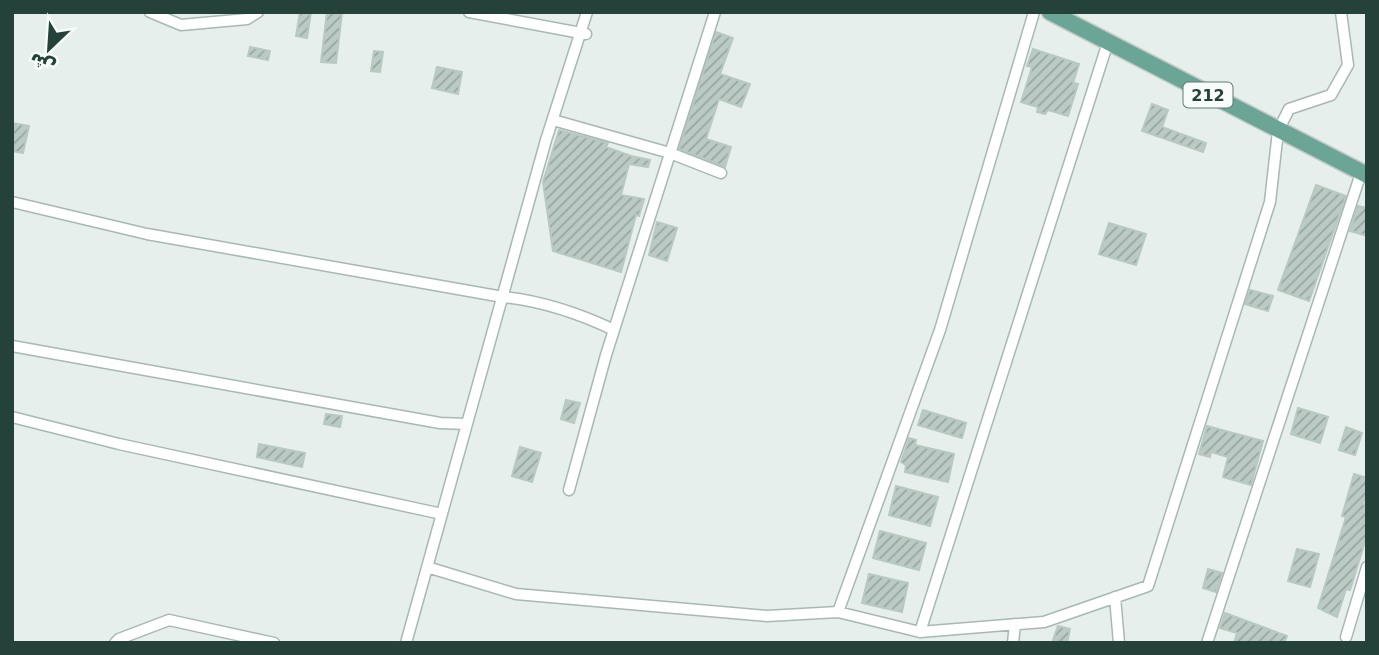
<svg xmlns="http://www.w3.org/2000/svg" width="1379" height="655" viewBox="0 0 1379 655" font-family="'DejaVu Sans','Noto Naskh Arabic',sans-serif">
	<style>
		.building { fill: url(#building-hatch); stroke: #b8c9c2; stroke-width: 2 }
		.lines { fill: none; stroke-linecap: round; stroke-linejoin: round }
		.street-casing { stroke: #a8b8b2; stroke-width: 13 }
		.primary-casing { stroke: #c2cac8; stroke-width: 19 }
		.street { stroke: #fff; stroke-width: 10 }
		.primary { stroke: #6aa596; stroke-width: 16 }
		.labels { text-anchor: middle; stroke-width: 5; stroke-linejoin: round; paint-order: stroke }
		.shield { fill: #f7fbf9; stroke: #637a73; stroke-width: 2 }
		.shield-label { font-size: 16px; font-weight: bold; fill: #24423a }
	</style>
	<defs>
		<pattern id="building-hatch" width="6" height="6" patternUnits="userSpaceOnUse" patternTransform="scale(1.75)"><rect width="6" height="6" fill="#bbcac4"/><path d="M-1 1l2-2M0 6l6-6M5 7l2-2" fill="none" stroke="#98a6a0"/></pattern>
	</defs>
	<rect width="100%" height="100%" fill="#e6efeb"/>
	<!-- building -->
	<path class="building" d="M300,12h11l-4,26 -11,-2z
		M327,12l15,1 -6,50 -15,-1z
		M716,32l17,6 -13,36 30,10 -9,23 -22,-8 -13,40 25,8 -6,20 -46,-18z
		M250,47l20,4 -2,9 -20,-4z
		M1033,49l46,15 -6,19 5,1 -10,32 -20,-6 -3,4 -8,-2 1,-5 -17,-5 11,-35 -5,-1z
		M374,51l9,1 -3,20 -9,-1z
		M437,67l25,5 -4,22 -26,-6z
		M1152,104l16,6 -6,17 44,16 -3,9 -61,-21z
		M12,123l17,3 -6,27 -11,-2z
		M559,130l49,13 -2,4 25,9 19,4 -2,7 -19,-3 -8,31 23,4 -5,17 -3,-1 -15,57 -68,-21 -10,-69z
		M1316,185l30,11 -37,105 -31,-11z
		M1358,206l9,2v28l-17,-5z
		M657,222l20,6 -10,33 -18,-6z
		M1109,223l37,11 -10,31 -37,-11z
		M1250,290l23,6 -5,15 -23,-7z
		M566,400l14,3 -6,20 -13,-4z
		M1298,408l30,9 -8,26 -29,-9z
		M923,410l43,13 -4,15 -44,-13z
		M326,414l16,2 -2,11 -16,-3z
		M1207,426l56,15 -12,44 -28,-8 5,-20 -17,-5 -1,5 -11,-3z
		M1346,427l16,6 -7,22 -16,-5z
		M909,438l7,2 -1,5 39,9 -6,28 -43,-10 1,-7 -5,-3z
		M259,444l46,9 -3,14 -45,-10z
		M520,447l21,6 -9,29 -20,-6z
		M1354,474l13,4v13l-4,13 4,2v29l-17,55 -4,-1 -9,28 -19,-9 28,-91 -4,-1z
		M896,486l42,11 -8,29 -41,-11z
		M880,531l46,12 -7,27 -46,-12z
		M1297,549l22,5 -9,33 -22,-6z
		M1208,569l14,4 -6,19 -13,-4z
		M869,574l39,9 -6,29 -40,-9z
		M1225,613l62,23 -3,7h-50l3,-10 -17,-5z
		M1058,626l12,3 -3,14h-15z"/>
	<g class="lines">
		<defs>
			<path id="street" d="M150,12l31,13 66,-6 11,-7
				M469,12l117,22
				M553,120l117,33 51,20
				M12,202l135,32 356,63c40,4 75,16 111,33
				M12,346l428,77 27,1
				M12,417l107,27 323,70
				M569,490l37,-135 109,-343
				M427,567l89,27 251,22 71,-4 82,20 124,-10 104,-36 122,-384 8,-71 11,-22 42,-14 17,-30 -7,-53
				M1115,597l4,46
				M838,612l102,-282 94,-318
				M920,632l188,-590
				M1346,637l21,-70
				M115,643l4,-4 50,-19 105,23
				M406,643l140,-503 41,-128
				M1013,643l2,-19
				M1207,643l154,-470"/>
			<path id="primary" d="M1050,12l317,163"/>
		</defs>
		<!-- street casing -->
		<use href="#street" class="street-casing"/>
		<!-- primary casing -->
		<use href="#primary" class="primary-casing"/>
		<!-- street -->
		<use href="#street" class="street"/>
		<!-- primary -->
		<use href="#primary" class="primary"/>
	</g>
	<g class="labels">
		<!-- shield labels -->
		<rect class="shield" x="1183.5" y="82.5" width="49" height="25" rx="5"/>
		<g class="shield-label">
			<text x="1208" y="101">212</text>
		</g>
	</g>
	<!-- border -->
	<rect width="1379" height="655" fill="none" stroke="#24423a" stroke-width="28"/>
	<!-- north arrow -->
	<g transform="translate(49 49) rotate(205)" stroke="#f7fbf9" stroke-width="5" paint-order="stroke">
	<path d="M0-5L12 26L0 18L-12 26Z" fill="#24423a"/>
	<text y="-10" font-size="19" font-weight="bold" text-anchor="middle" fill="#24423a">ش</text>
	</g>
</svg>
